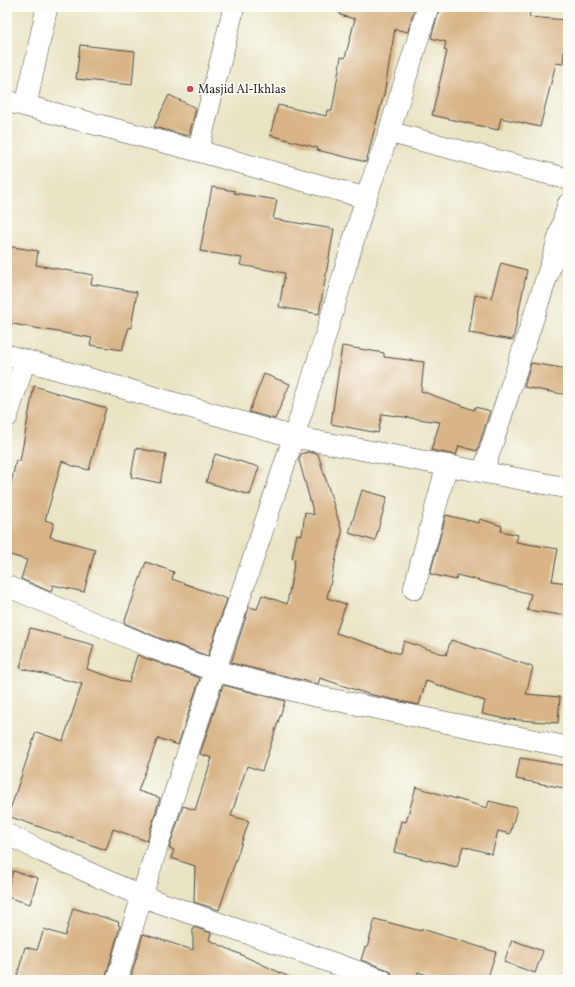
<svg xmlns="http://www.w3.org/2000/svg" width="575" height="987" viewBox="0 0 575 987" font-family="Vollkorn,serif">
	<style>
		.building { fill: #d8b486 }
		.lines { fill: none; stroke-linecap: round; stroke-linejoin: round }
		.street-casing { stroke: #484742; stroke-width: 22 }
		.street { stroke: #fff; stroke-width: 21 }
		.poi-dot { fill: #d1495b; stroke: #fdfcf7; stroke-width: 1.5 }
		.labels { text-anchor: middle; stroke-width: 3.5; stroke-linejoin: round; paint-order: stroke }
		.poi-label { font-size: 12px; fill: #2b2b2b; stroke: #fdfcf7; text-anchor: start }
	</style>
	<rect width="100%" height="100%" fill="#fdfcf7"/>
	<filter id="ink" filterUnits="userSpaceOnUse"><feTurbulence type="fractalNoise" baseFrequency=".025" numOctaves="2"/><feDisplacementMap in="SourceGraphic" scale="8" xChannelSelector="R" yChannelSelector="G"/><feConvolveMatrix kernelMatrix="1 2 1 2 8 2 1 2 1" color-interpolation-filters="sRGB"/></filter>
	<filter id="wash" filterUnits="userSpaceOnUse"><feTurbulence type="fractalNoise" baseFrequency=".012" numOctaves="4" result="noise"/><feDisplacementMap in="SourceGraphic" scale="16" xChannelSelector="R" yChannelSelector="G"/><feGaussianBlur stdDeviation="0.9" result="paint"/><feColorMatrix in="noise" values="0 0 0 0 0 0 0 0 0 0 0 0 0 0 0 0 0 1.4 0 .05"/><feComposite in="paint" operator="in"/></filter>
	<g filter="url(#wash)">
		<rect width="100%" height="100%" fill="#e9e4c4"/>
		<g id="blocks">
			<!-- building -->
			<path class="building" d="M341,7h74l-7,25 -13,-3 -11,65 -18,68 -49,-12 1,-2 -48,-13 8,-30 48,11 1,-6 5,1 9,-54 4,1 10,-39 -15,-4z
				M440,7h91l-2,10 38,3 -4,44 -7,-1 -16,64 -39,-9 -3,12 -66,-15 15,-64 -3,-1 2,-8 -15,-4z
				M80,45l55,6 -3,34 -56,-6z
				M169,95l27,13 -7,28 -35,-9z
				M212,187l23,4 -1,2 43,7 -4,19 61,10 -15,85 -40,-7 6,-34 -45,-8 2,-7 -42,-7z
				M7,246l31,5 -2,14 57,10 -2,9 46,8 -6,36 -2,-1 -7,23 -32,-5 2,-7 -85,-15z
				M501,263l26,7 -14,70 -44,-7 6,-38 16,3z
				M342,346l42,7v4l40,5 -3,29 53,19 1,-3 15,4 -13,40 -18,-5 -3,9 -25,-5 9,-28 -58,-8 -4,19 -47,-9z
				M531,363l37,6v26l-44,-8z
				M264,374l26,10 -15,35 -26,-7z
				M34,386l72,22 -17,62 -16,-4 -11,-5 -17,59 9,3 -4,14 45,12 -11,43 -31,-7 -2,7 -30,-13 6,-19 -20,-6v-50l9,-44 4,1z
				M136,448l30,6 -6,29 -29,-6z
				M308,452l10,2 24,78 -15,66 19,6 -10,29 64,21 4,-13 42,14 5,-15 82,27 -7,27 34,3 -2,26 -51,-4 -25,-5 3,-13 -59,-20 -7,24 -51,-11 -48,-16 -2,6 -87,-21 18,-56 8,2 5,-14 25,9 8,-45 -3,-1 5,-24 5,1 3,-23 9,3 -15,-55 2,-6z
				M215,454l44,13 -9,28 -44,-13z
				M362,490l25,7 -12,44 -26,-8z
				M446,515l33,8 1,-4 22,7 -1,5 17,4 -2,7 42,7 -6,32 16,2v33l-41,-6 4,-16 -74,-19 -1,5 -26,-6z
				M146,562l28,10 -2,7 55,20 -19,57 -49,-18 -35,-15z
				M30,628l64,17 -7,24 42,14 8,-28 63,23 -22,67 -20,-7 -20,53 22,7 -13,43 -34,-12 -7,21 -98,-34 28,-84 27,9 19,-57 -62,-16z
				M223,685l62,16 -23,70 -15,-5 -16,50 18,5 -30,89 -25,-8 1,-36 -24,-8 3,-8 -5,-2 14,-42 12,4 17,-52 -12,-4z
				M520,758l48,8 -4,22 -48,-9z
				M416,787l71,21 2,-7 28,7 -7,26 -12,-3 -6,23 -29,-8 -6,21 -63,-15 7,-31 5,1z
				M13,871l25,7 -8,26 -23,-7v-7z
				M73,908l46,14 -1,3 2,1 -15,54h-89l9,-33 12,3 7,-21 21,7z
				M375,919l46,12 1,-2 74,23 -9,28h-44l-25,-8 -1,8h-23l-3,-8 -5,-3 -25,-9 4,-13 2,1z
				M193,927l18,6 -2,7 87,40h-166l13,-46 50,16z
				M512,940l31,11 -8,22 -31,-11z"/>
		</g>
	</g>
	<g filter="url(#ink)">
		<use href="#blocks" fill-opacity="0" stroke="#484742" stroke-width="1"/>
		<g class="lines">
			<defs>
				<path id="street" d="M428,7l-39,125 179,47
					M7,101l191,50 168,47c-24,80 -46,161 -73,241 -59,180 -124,359 -176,541
					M26,105l21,-98
					M198,151l36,-144
					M366,198l23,-66
					M7,355l287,82 274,51
					M7,417l18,-57
					M483,472l69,-211 16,-57
					M7,586l148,63 60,22 100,25 253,51
					M414,589l33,-124
					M7,834l36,18 98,44 241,84"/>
			</defs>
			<!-- street casing -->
			<use href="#street" class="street-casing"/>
			<!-- street -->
			<use href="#street" class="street"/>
		</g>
	</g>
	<!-- markers -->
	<circle class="poi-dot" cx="190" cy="89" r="4"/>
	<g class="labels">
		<!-- poi labels -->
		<g class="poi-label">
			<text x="198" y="93">Masjid Al-Ikhlas</text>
		</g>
	</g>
	<!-- margin -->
	<rect width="575" height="987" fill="none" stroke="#fdfcf7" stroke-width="24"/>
</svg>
